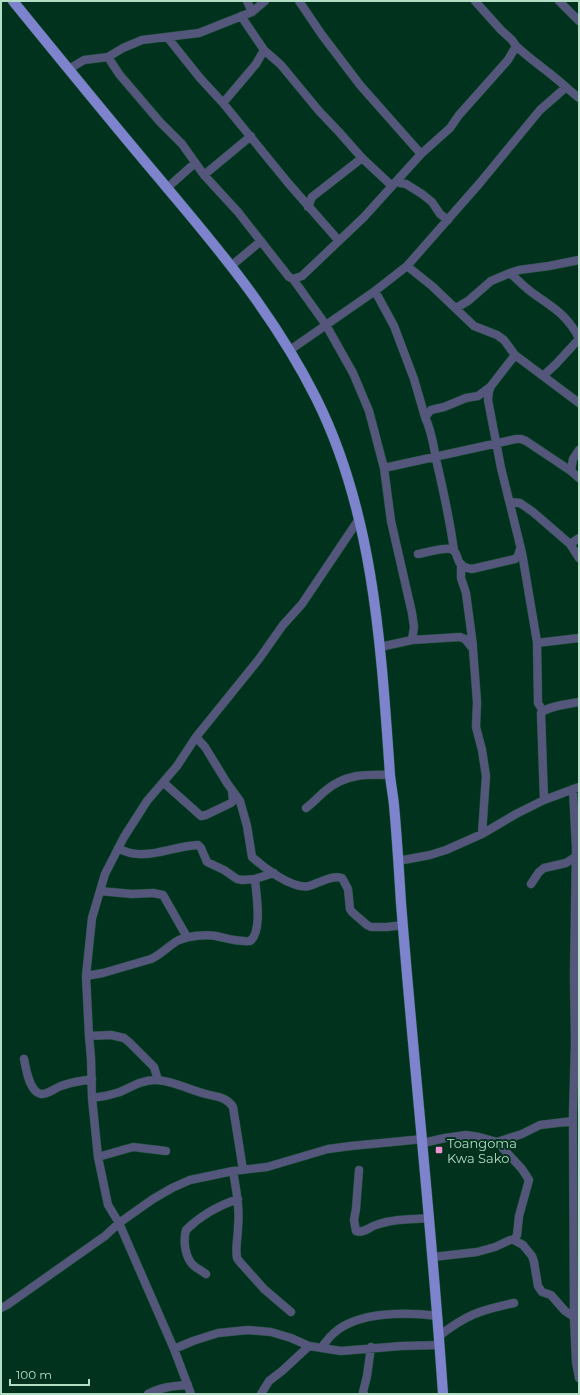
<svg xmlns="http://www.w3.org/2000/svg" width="580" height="1395" viewBox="0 0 580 1395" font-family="Montserrat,sans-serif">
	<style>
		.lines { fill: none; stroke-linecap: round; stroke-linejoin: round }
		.minor-casing { stroke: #20513b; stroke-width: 9 }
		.major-casing { stroke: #20513b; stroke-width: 11 }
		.minor { stroke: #54577b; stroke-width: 8 }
		.major { stroke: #7e83cd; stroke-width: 10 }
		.poi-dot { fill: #f391d5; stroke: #00321d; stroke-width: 1.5 }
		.labels { text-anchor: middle; stroke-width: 4; stroke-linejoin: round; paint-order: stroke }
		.poi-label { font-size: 13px; fill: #b4ddc5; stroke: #00321d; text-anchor: start }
	</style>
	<rect width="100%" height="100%" fill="#00321d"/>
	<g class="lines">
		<defs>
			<path id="minor" d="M247,1l5,11
				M299,1l23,34 38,50 61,69
				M559,1l20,20
				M241,16l23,34 17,15 38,46 20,21 23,26 30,28
				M168,38l32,40 23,25 66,81 50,57
				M516,46c16,15 35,27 51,42
				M108,57l11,17 41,48 22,22 22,31 34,37 51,65 4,2 9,-3 62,-59 57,-63 29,-26 9,-13 49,-55 8,-14 -4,-6 -11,-10 -26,-29
				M69,69l15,-9 24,-3 15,-9 19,-8 57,-7 53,-21 13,-11
				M223,103l33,-39 8,-14
				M204,175l47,-39
				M396,182l10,2 16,10 10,8 8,12 8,6
				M167,188l28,-25
				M308,207l4,-10 50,-39
				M231,266l30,-25
				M407,266l25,20 42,40 23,9 7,5 11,15 64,48
				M510,273c8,7 15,15 24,21 20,14 33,21 45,44
				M293,279l33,46 27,48 16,38 15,57 7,53 21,92 2,14 -2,13
				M375,291l19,35 20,53 11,38
				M456,308l12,-7 23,-20 19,-8 9,-3 30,-4 30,-6
				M290,350l85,-59 32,-25 72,-82 61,-74 24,-21 3,-1 12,10
				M515,355l-24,31 -2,5 -1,9 13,68 21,85 15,89 1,61 5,8
				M543,376l13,-12 23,-25
				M579,450l-6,9 -2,12 8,7
				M384,468l132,-29h5l5,2 45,30
				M510,502l10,1 13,9 37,32 9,14
				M570,544l9,-6
				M454,551c-4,-31 -11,-62 -18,-92 -3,-16 -4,-27 -11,-42l6,-7 13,-3 22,-9 12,-2 12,-9
				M418,554c7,-1 29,-8 35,-4 8,6 0,16 19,19l43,-10 3,-3 2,-7
				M461,564v14l5,15 7,53
				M537,643l42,-5
				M380,647l32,-7 48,-3 5,2 8,10 4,53 -1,25 6,23 4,26 -4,58
				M196,737l9,10 22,36 13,18 7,25 5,31c11,10 41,33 57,29 10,-3 22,-11 33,-8l6,11 2,20 2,3 15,13 4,2h16l16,-2
				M164,783l37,33 5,-1 25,-12 2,-2 -1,-11
				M573,789l3,59 -2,128 1,67 -2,73 1,201 2,45 3,16
				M544,800l-3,-87c7,-7 28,-9 38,-11
				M306,808c7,-5 12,-11 19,-17 20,-17 40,-17 65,-16
				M118,848c25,15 53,-2 80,-3l3,3 6,14 17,8 13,9 6,1 12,-1 19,-6
				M398,861l32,-6 16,-5 36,-16 34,-20 28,-14 35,-13
				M531,884l8,-12 5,-4 22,-5 9,-6
				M100,891l32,3 21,-1 10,2 24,42
				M86,976l17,-3 48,-14c10,-4 18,-14 28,-19 10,-4 26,-6 37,-4 13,3 21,6 34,5 13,-9 6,-48 5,-62
				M89,1036l22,-1 13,3 5,4 25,25 4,13
				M24,1059c2,9 5,33 17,35 6,1 14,-6 20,-8 10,-4 21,-5 31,-7
				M92,1098c10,-1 19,-3 28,-6 11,-5 22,-12 35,-12 16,0 35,10 51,14 10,3 21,3 27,13l10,63
				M497,1142l25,27 7,11 -10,36 -2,19 -3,5
				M423,1143l22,-5 21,-3 13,2 18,5 25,-8 18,-9 33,-4
				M98,1157l35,-10 33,4
				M359,1170l-3,39 -2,11 2,11c8,3 13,-4 20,-6 17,-6 36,-6 54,-7
				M233,1171c3,18 7,37 5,56 0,11 -3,20 -1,31l2,3 25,28 27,23
				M433,1257l44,-5 18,-5 15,-7h4l9,5 9,11 2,6 4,24 4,6 9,3 14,16 9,6
				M206,1274c-4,-3 -10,-6 -13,-9 -8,-8 -10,-24 -7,-35 15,-15 31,-24 52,-31
				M1,1308l6,-3 98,-69 14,-13 34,-24 19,-11 18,-8 43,-9 34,-4 61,-18 23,-3 72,-7
				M439,1336c27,-21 41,-26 75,-33
				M322,1347c4,-5 7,-10 12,-14 24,-22 74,-21 104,-17
				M174,1349l19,-8 25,-8 30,-3 23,2 20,6 18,8 32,5 60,-5 39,-1
				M148,1394c12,-7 26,-8 40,-9
				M191,1394l-17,-45 -55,-126 -11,-18 -10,-48 -6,-59 -1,-40 -2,-22 -3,-60 6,-58 13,-44 19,-37 23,-36 30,-35 19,-29 63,-78 24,-34 19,-21 57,-85
				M261,1394l8,-13 13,-10 27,-25
				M364,1394l-1,-2 4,-16 4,-29"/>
			<path id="major" d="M13,1c48,59 96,118 145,176 34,41 69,81 99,124 22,31 42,63 59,97 58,116 65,249 74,377 1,10 3,20 4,30 3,33 5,65 7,98 13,164 31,327 42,491"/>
		</defs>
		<!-- minor casing -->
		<use href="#minor" class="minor-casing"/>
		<!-- major casing -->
		<use href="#major" class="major-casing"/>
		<!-- minor -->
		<use href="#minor" class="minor"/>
		<!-- major -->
		<use href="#major" class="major"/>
	</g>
	<!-- markers -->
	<rect class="poi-dot" x="435" y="1146" width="8" height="8" rx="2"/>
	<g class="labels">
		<!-- poi labels -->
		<g class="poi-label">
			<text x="447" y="1148">Toangoma<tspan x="447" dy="15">Kwa Sako</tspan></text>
		</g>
	</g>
	<!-- border -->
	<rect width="580" height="1395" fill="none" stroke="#b4ddc5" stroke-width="4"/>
	<!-- scale -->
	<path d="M10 1379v6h79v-6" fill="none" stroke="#b4ddc5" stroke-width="2"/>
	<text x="16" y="1379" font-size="12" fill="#b4ddc5" stroke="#00321d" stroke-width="3" paint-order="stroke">100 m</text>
</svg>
